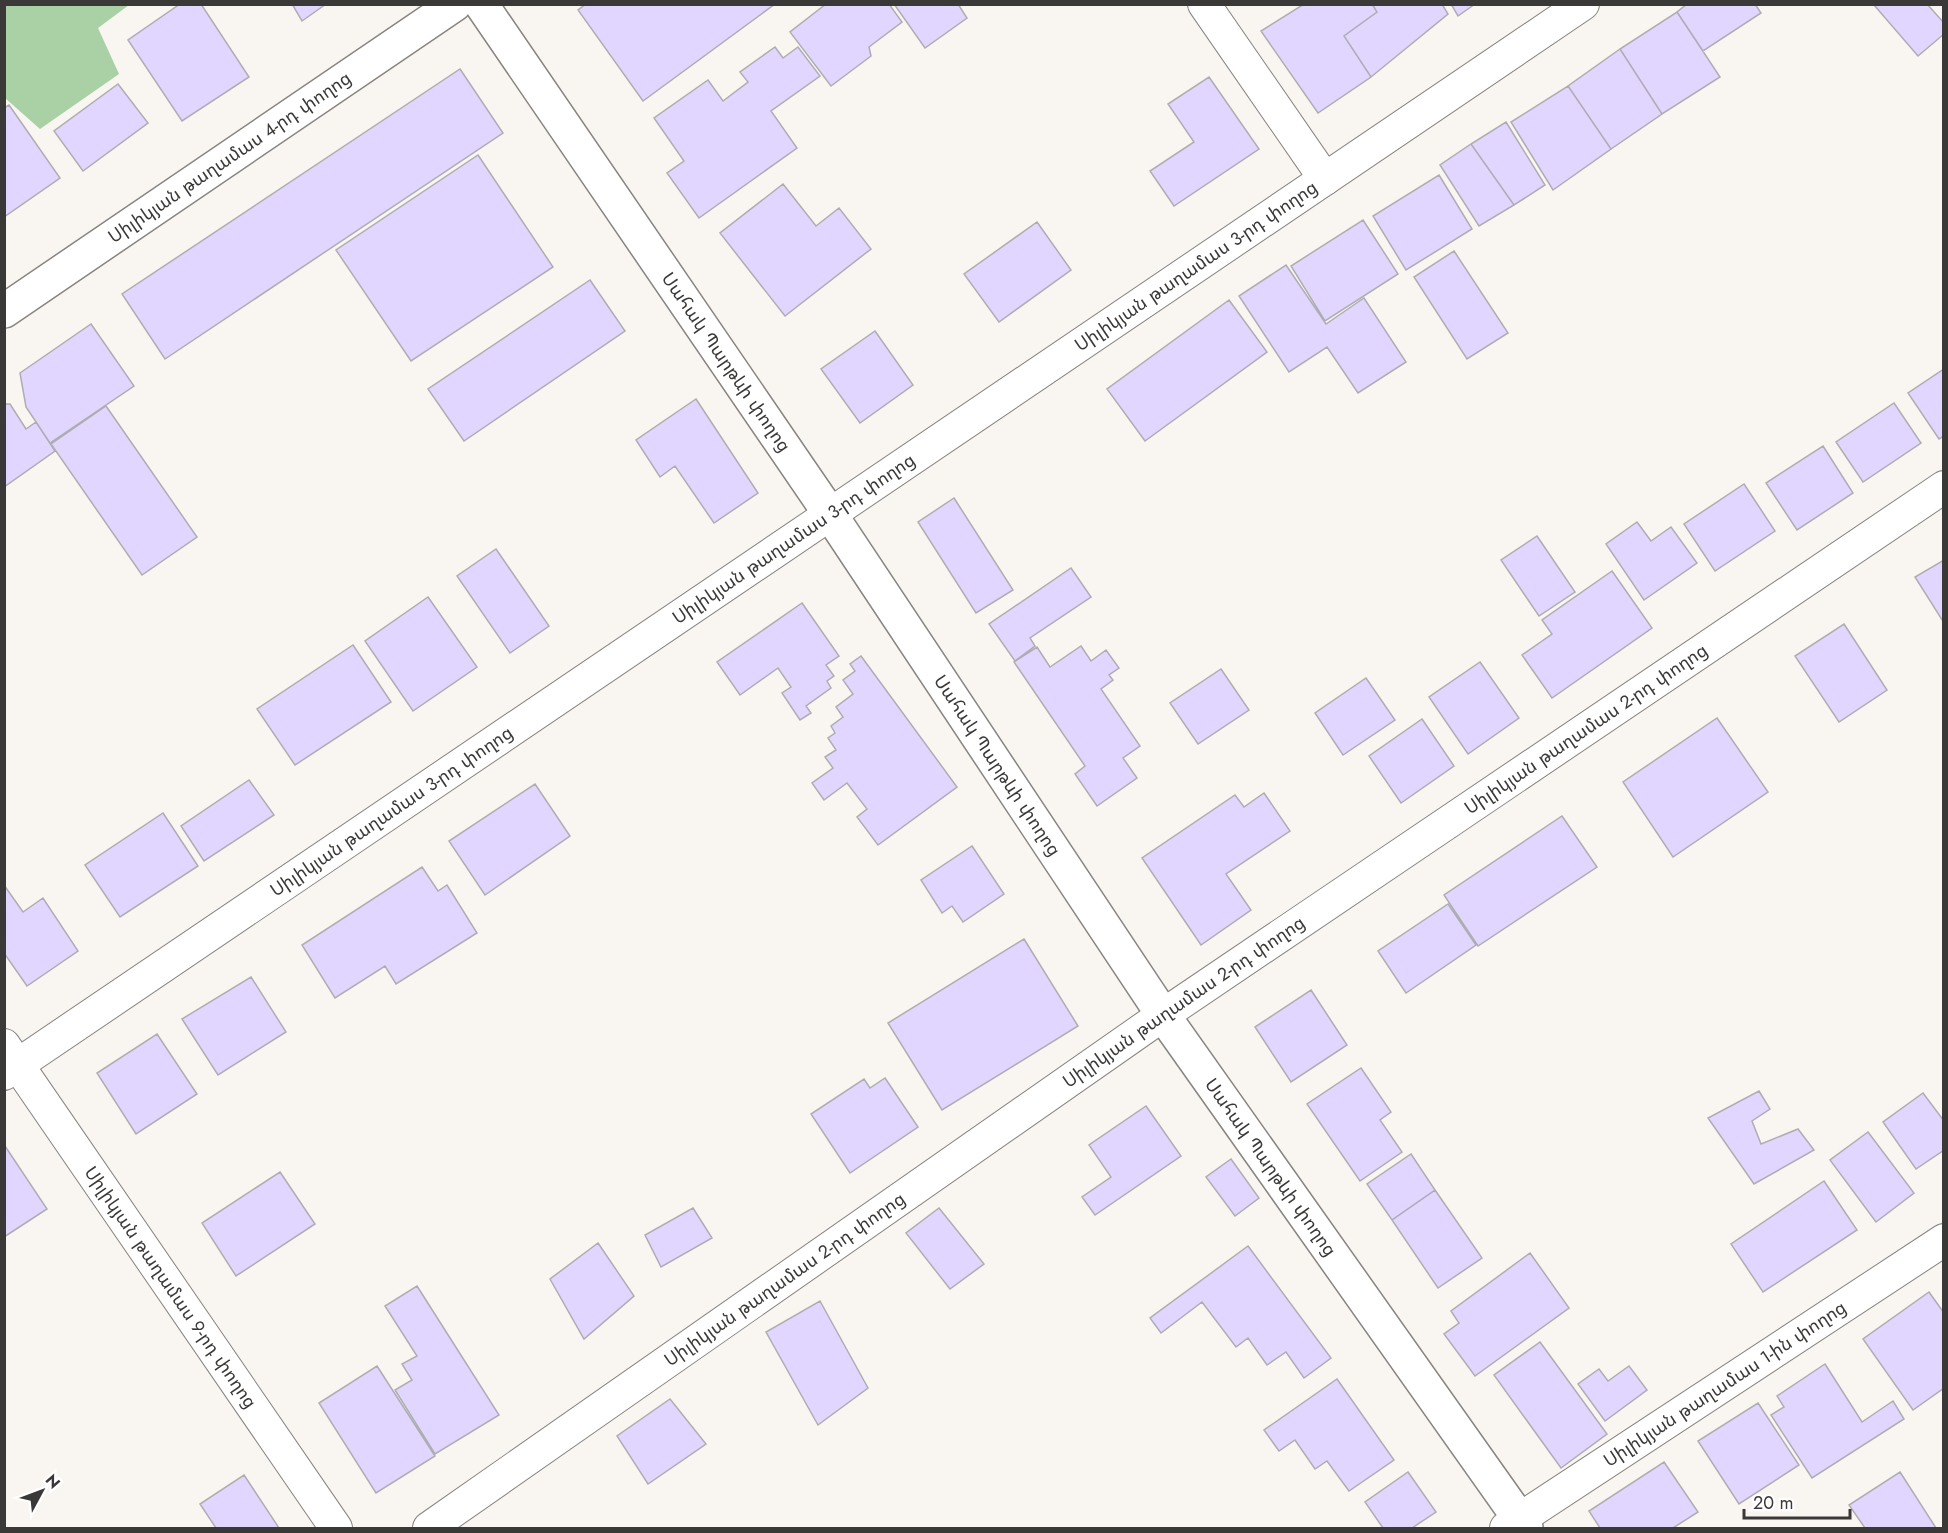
<svg xmlns="http://www.w3.org/2000/svg" width="1948" height="1533" viewBox="0 0 1948 1533" font-family="Jost,'Noto Sans Armenian',sans-serif">
	<style>
		.forest { fill: #aad0a6 }
		.building { fill: #e1d6ff; stroke: #aeadb1; stroke-width: 1.5 }
		.lines { fill: none; stroke-linecap: round; stroke-linejoin: round }
		.minor-casing { stroke: #888581; stroke-width: 34 }
		.tertiary-casing { stroke: #888581; stroke-width: 36 }
		.secondary-casing { stroke: #888581; stroke-width: 36 }
		.minor { stroke: #fff; stroke-width: 32 }
		.tertiary { stroke: #fff; stroke-width: 33 }
		.secondary { stroke: #fff; stroke-width: 33 }
		.labels { text-anchor: middle; stroke-width: 4.5; stroke-linejoin: round; paint-order: stroke }
		.street-label { font-size: 18px; fill: #3a3937; stroke: #fff }
	</style>
	<rect width="100%" height="100%" fill="#f9f5f1"/>
	<!-- forest -->
	<path class="forest" d="M5,4l124,1 -31,23 21,46 -79,55 -35,-31z"/>
	<!-- building -->
	<path class="building" d="M180,4h21l48,73 -67,44 -54,-81z
		M292,4h34l-24,17z
		M586,4h189l-132,97 -65,-91z
		M826,4h63l13,18 -33,25 2,9 -40,30 -41,-54z
		M894,4h64l9,14 -42,30z
		M1304,4h68l5,8 -33,24 27,41 -53,36 -57,-82z
		M1372,4h70l6,10 -77,63 -27,-41 33,-24z
		M1451,4h24l-17,12z
		M1687,4h68l6,9 -58,38 -26,-39z
		M1927,4l17,19v11l-26,22 -44,-51z
		M1677,12l43,65 -58,37 -42,-65z
		M775,47l8,11 15,-11 22,29 -49,35 26,37 -98,70 -32,-45 17,-12 -30,-43 54,-38 15,21 25,-19 -8,-10z
		M1620,49l42,65 -51,35 -43,-63z
		M460,69l43,64 -338,226 -43,-65z
		M1209,77l50,72 -85,57 -24,-35 44,-29 -26,-38z
		M118,84l30,39 -65,48 -29,-40z
		M1568,86l43,63 -58,41 -42,-68z
		M9,105l51,73 -56,39v-109z
		M1506,122l39,63 -31,20 -43,-61z
		M1471,144l43,61 -35,21 -39,-61z
		M478,155l75,112 -142,94 -75,-111z
		M1439,175l33,54 -66,41 -33,-54z
		M783,184l33,42 23,-18 32,41 -86,67 -65,-83z
		M1363,220l35,54 -73,47 -34,-55z
		M1037,222l34,48 -72,52 -35,-48z
		M1454,251l54,82 -41,26 -53,-82z
		M1286,265l40,59 38,-26 42,64 -48,31 -31,-46 -38,25 -50,-76z
		M590,280l35,51 -161,110 -36,-52z
		M1229,300l38,52 -122,89 -38,-52z
		M91,324l43,62 -84,57 -24,-36 -6,-34z
		M875,331l38,54 -53,38 -39,-54z
		M1944,369v67l-5,3 -31,-46z
		M696,399l62,94 -44,30 -39,-57 -15,11 -24,-37z
		M1894,403l27,40 -58,39 -27,-40z
		M4,404h6l16,25 10,-7 19,29 -51,36z
		M106,406l91,131 -55,38 -91,-131z
		M1823,446l30,47 -56,37 -31,-47z
		M1744,484l31,47 -60,40 -31,-47z
		M954,498l59,92 -37,23 -58,-91z
		M1637,522l14,19 20,-14 26,36 -53,37 -38,-56z
		M1537,536l38,56 -36,24 -38,-56z
		M496,549l53,77 -39,27 -53,-77z
		M1944,560v63l-29,-46z
		M1071,568l20,29 -61,41 5,8 -20,15 -26,-37z
		M1612,571l40,57 -100,70 -30,-43 30,-21 -10,-14z
		M428,597l49,70 -64,44 -48,-70z
		M802,603l37,53 -13,9 8,11 -7,5 4,7 -25,18 5,7 -11,7 -18,-27 9,-6 -13,-19 -38,27 -23,-33z
		M1844,624l43,66 -48,32 -44,-66z
		M353,645l38,57 -96,63 -38,-56z
		M1081,646l10,15 15,-11 13,18 -10,7 4,5 -12,9 39,57 -17,12 14,20 -40,28 -22,-32 10,-8 -71,-104 23,-15 13,20z
		M861,656l96,131 -79,58 -21,-28 10,-8 -20,-26 -23,17 -12,-17 21,-15 -8,-11 11,-7 -8,-12 7,-5 -4,-7 12,-9 -7,-10 17,-13 -10,-14 12,-9 -5,-7z
		M1480,662l39,56 -51,36 -39,-57z
		M1221,669l28,41 -51,34 -28,-41z
		M1366,678l29,42 -52,35 -28,-42z
		M1717,718l51,74 -95,65 -50,-75z
		M1422,719l32,47 -53,37 -32,-47z
		M249,780l25,35 -70,46 -23,-35z
		M535,784l35,52 -85,59 -36,-54z
		M1264,793l26,38 -64,43 25,36 -50,35 -59,-87 93,-63 9,12z
		M163,813l35,53 -78,51 -35,-52z
		M1562,816l35,51 -119,79 -34,-51z
		M972,846l32,48 -41,28 -11,-16 -10,7 -21,-33z
		M422,867l16,24 9,-6 30,48 -81,51 -11,-18 -50,32 -33,-53z
		M4,885l19,27 20,-14 35,53 -51,35 -23,-33z
		M1448,904l28,41 -70,48 -28,-42z
		M1024,939l54,87 -136,84 -54,-87z
		M251,977l35,55 -68,43 -36,-56z
		M1311,990l36,55 -56,37 -36,-55z
		M157,1034l40,60 -61,40 -39,-61z
		M1361,1068l30,44 -11,8 22,32 -42,29 -53,-77z
		M885,1078l33,49 -68,46 -39,-59 53,-35 6,9z
		M1759,1091l11,18 -18,12 9,23 37,-15 16,21 -60,34 -46,-66z
		M1923,1093l21,28v29l-28,19 -33,-47z
		M1146,1106l35,50 -86,59 -13,-18 29,-20 -22,-32z
		M1868,1132l46,61 -38,29 -46,-62z
		M5,1146l42,63 -43,28v-90z
		M1411,1154l24,36 -43,30 -25,-36z
		M1231,1159l28,39 -24,18 -29,-39z
		M280,1172l35,52 -79,52 -34,-53z
		M1824,1181l33,49 -94,62 -32,-48z
		M1435,1190l47,68 -44,30 -46,-68z
		M693,1208l19,30 -51,29 -16,-32z
		M939,1208l45,56 -34,25 -44,-56z
		M598,1243l36,53 -50,43 -34,-60z
		M1248,1246l83,112 -27,20 -18,-26 -19,13 -19,-27 -12,9 -34,-45 -41,31 -11,-15z
		M1530,1253l39,55 -94,68 -31,-42 15,-11 -8,-12z
		M417,1286l82,129 -64,39 -40,-64 17,-10 -10,-16 15,-8 -32,-50z
		M1929,1292l15,21v75l-31,22 -50,-71z
		M820,1301l48,87 -50,37 -52,-93z
		M1540,1342l67,92 -46,34 -67,-93z
		M1825,1364l37,58 31,-21 11,18 -92,59 -41,-63 13,-8 -7,-11z
		M377,1366l58,90 -59,37 -57,-90z
		M1629,1366l18,24 -42,31 -27,-37 21,-15 9,12z
		M1337,1379l57,81 -45,31 -22,-30 -12,8 -20,-29 -16,11 -15,-21z
		M670,1399l36,45 -58,40 -31,-48z
		M1758,1403l41,62 -60,39 -41,-63z
		M1664,1462l34,50 -25,16h-73l-11,-17z
		M1408,1472l28,40 -24,16h-29l-18,-26z
		M1900,1472l36,56h-71l-16,-23z
		M244,1475l35,53h-63l-16,-24z"/>
	<g class="lines">
		<defs>
			<g id="minor">
				<path d="M1204,4l121,175"/>
				<path id="s1" d="M4,1045l332,483"/>
				<path id="s2" d="M4,1074l1579,-1070"/>
				<path id="s3" d="M429,1528l734,-513 781,-528"/>
				<path id="s4" d="M1506,1528l438,-288"/>
			</g>
			<g id="tertiary">
				<path id="s5" d="M4,311l451,-307"/>
			</g>
			<g id="secondary">
				<path id="s6" d="M481,4l349,510 333,501 363,513"/>
			</g>
		</defs>
		<!-- minor casing -->
		<use href="#minor" class="minor-casing"/>
		<!-- tertiary casing -->
		<use href="#tertiary" class="tertiary-casing"/>
		<!-- secondary casing -->
		<use href="#secondary" class="secondary-casing"/>
		<!-- minor -->
		<use href="#minor" class="minor"/>
		<!-- tertiary -->
		<use href="#tertiary" class="tertiary"/>
		<!-- secondary -->
		<use href="#secondary" class="secondary"/>
	</g>
	<g class="labels">
		<!-- street labels -->
		<g class="street-label">
			<text dy="6" stroke="none"><textPath href="#s5" startOffset="273">Սիլիկյան թաղամաս 4-րդ փողոց</textPath></text>
			<text dy="6" stroke="none"><textPath href="#s2" startOffset="1440">Սիլիկյան թաղամաս 3-րդ փողոց</textPath></text>
			<text dy="6" stroke="none"><textPath href="#s6" startOffset="434">Սահակ Պարթևի փողոց</textPath></text>
			<text dy="6" stroke="none"><textPath href="#s2" startOffset="954">Սիլիկյան թաղամաս 3-րդ փողոց</textPath></text>
			<text dy="6" stroke="none"><textPath href="#s3" startOffset="1406">Սիլիկյան թաղամաս 2-րդ փողոց</textPath></text>
			<text dy="6" stroke="none"><textPath href="#s6" startOffset="920">Սահակ Պարթևի փողոց</textPath></text>
			<text dy="6" stroke="none"><textPath href="#s2" startOffset="468">Սիլիկյան թաղամաս 3-րդ փողոց</textPath></text>
			<text dy="6" stroke="none"><textPath href="#s3" startOffset="920">Սիլիկյան թաղամաս 2-րդ փողոց</textPath></text>
			<text dy="6" stroke="none"><textPath href="#s6" startOffset="1406">Սահակ Պարթևի փողոց</textPath></text>
			<text dy="6" stroke="none"><textPath href="#s3" startOffset="434">Սիլիկյան թաղամաս 2-րդ փողոց</textPath></text>
			<text dy="6" stroke="none"><textPath href="#s1" startOffset="294">Սիլիկյան թաղամաս 9-րդ փողոց</textPath></text>
			<text dy="6" stroke="none"><textPath href="#s4" startOffset="262">Սիլիկյան թաղամաս 1-ին փողոց</textPath></text>
		</g>
	</g>
	<!-- border -->
	<rect width="1948" height="1533" fill="none" stroke="#3a3937" stroke-width="12"/>
	<!-- north arrow -->
	<g transform="translate(42 1491) rotate(49)" stroke="#ffffff" stroke-width="4.5" paint-order="stroke">
	<path d="M0-4.5L10 22L0 15L-10 22Z" fill="#3a3937"/>
	<text y="-9" font-size="16" font-weight="bold" text-anchor="middle" fill="#3a3937">N</text>
	</g>
	<!-- scale -->
	<path d="M1744 1509v9h106v-9" fill="none" stroke="#3a3937" stroke-width="3"/>
	<text x="1753" y="1509" font-size="18" fill="#3a3937" stroke="#ffffff" stroke-width="4.5" paint-order="stroke">20 m</text>
</svg>
